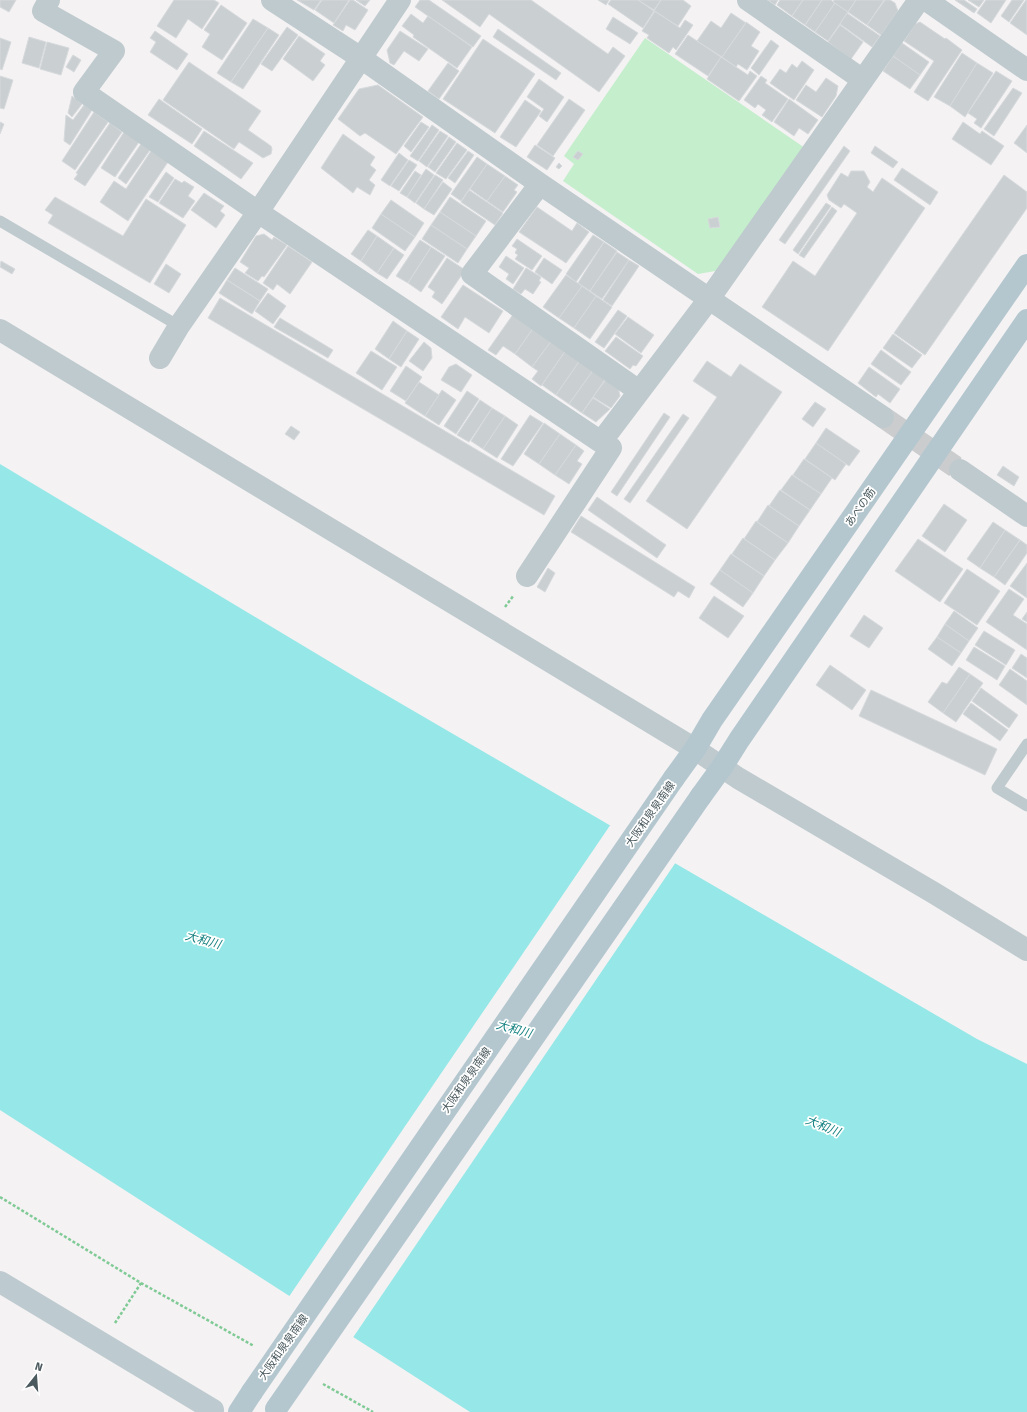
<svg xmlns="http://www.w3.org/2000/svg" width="1027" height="1412" viewBox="0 0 1027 1412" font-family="'Fira Sans','Noto Sans JP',sans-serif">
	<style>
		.green { fill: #c5eecc }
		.water { fill: #95e8e7 }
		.pier { fill: #f4f2f3 }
		.building { fill: #cacfd1; stroke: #d7dadd }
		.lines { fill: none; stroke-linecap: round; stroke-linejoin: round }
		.street-tunnel { stroke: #caccce; stroke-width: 22; stroke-dasharray: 22 11; stroke-linecap: butt }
		.path { stroke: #7fca95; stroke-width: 2.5; stroke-dasharray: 3 2; stroke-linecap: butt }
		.lane { stroke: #bfcace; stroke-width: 11 }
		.street { stroke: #bfcace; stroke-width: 22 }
		.secondary { stroke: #bdcacf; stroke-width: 22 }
		.primary { stroke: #b4c7cf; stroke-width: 22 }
		.primary-bridge { stroke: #b4c7cf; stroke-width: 22 }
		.labels { text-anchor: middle; stroke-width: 3.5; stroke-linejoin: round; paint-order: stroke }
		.street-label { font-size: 11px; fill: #4b5a5f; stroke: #fff }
		.water-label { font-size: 12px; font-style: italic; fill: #158281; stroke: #fff }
	</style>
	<rect width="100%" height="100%" fill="#f4f2f3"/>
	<!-- green -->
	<path class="green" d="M645,38l160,110 -84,122 -23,4 -135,-93 11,-17 -10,-8z"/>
	<!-- water -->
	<path class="water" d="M0,464l357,214 620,361 50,25v348h-557l-470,-302z"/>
	<!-- pier -->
	<path class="pier" d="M611,824l65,38 -324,477 -64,-41z"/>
	<!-- building -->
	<path class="building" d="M0,0h16l-7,12 -9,-5z
		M174,0h40l5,3 -17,26 -14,-10 -12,19 -19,-12z
		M297,0h24l-7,10z
		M322,0h27l-15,23 -19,-13z
		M350,0h3l15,10 -13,20 -9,-5 -3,6 -10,-6z
		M356,0h14l-5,6z
		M420,0h9l52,36 -8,11 -58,-40z
		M442,0h89l77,54 5,-7 12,9 -26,36 -110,-78 -9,13z
		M598,0h11l-3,5z
		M611,0h27l16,11 -11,17 -35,-24z
		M638,0h23l-7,10z
		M661,0h22l8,6 -13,20 -24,-15z
		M768,0h10l-3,5z
		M780,0h23l-11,16 -15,-11z
		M803,0h19l-17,25 -13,-9z
		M822,0h9l4,3 -20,29 -10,-7z
		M834,0h22l-8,12 -15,-10z
		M856,0h28l-17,25 -19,-13z
		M885,0h5l5,3 3,8 -17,24 -14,-10z
		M955,0h9l13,9 -3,4z
		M968,0h16l-5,7z
		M986,0h20l-15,23 -14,-10z
		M1012,0h12l-15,22 -8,-6z
		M1026,0h1v35l-17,-12z
		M835,3l13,9 -20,29 -13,-9z
		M221,5l26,18 -25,37 -20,-13 8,-13 -6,-4z
		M655,11l25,17 5,-8 8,5 -17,25 -3,-3 -4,6 -22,-15 2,-3 -7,-4z
		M731,13l15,10 -24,34 -25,-16 14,-20 10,7z
		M847,13l33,23 -8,11 -32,-23z
		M411,14l12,9 5,-7 44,31 -15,21 -44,-31 1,-2 -12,-9z
		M613,17l25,16 -8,11 -24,-15z
		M253,19l15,9 -37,54 -14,-9z
		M746,22l14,10 -9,14 8,5 -12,19 -9,-6 -2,3 -14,-10z
		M920,22l25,17 1,-1 16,12 -34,51 -14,-9 20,-31 -30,-20 11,-17z
		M840,25l23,17 -12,17 -23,-17z
		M287,27l11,8 -26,36 -11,-7z
		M268,28l11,7 -36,54 -12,-7z
		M498,29l63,44 -5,7 -63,-43z
		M155,31l33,23 -11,16 -27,-18 6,-10 -6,-4z
		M400,31l28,18 -9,12 -15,-10 -10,14 -4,-2 -3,-13z
		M688,35l33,22 -13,19 -33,-22z
		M299,36l26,18 -5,7 5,4 -12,16 -30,-22z
		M29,37l17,5 -7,26 -17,-5z
		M0,38l11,4 -9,28 -2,-1z
		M483,39l52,35 -40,59 -52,-34z
		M771,40l8,6 -20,29 -8,-7z
		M47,42l22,6 -8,27 -21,-6z
		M902,43l27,19 -9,13 -27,-19z
		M962,53l15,10 -27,43 -16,-9z
		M73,55l8,5 -7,12 -8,-5z
		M893,56l27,19 -10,14 -27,-18z
		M721,57l27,18 2,-4 7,5 -18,25 -32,-22z
		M802,61l12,9 -20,30 -24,-17 10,-14 6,4 6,-9 5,4z
		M189,62l72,49 -13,19 23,16 1,3 -1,5 -8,4 -24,-16 -5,7 -71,-49z
		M448,63l11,8 -20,28 -11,-8z
		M977,63l16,10 -28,44 -15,-11z
		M996,71l16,10 -31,47 -7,-5 3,-4 -9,-6z
		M0,76l13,4 -9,29 -4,-1z
		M761,76l6,4 -2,3 23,16 -16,23 -10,-7 4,-5 -8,-6 -3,4 -11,-8z
		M826,78l12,8 -2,10 -14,21 -26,-17 10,-15 10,7z
		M539,79l25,18 -17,25 -8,-6 5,-7 -17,-12z
		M378,85l45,32 -27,37 -31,-21 -5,3 -22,-17 21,-30z
		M1013,88l9,5 -28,43 -10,-7z
		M72,96l10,8 -10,13 -4,-4z
		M159,99l43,30 -10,15 -44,-29z
		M569,99l16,11 -32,46 -16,-11z
		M789,99l29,21 -10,14 -9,-6 -5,8 -20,-14z
		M525,100l16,11 -25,36 -16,-10z
		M84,105l8,5 -22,35 -6,-4 2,-26 7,5z
		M94,112l14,10 -33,48 -13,-9z
		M0,122l4,2 -4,10z
		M421,122l8,5 -18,25 -7,-6z
		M963,122l17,12 2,-3 22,15 -13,19 -39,-26z
		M110,123l12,9 -37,54 -11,-7 4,-5 -2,-1z
		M432,125l7,5 -21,31 -8,-5z
		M1027,125v28l-13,-10z
		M204,131l49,32 -12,16 -47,-33z
		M440,131l8,5 -21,31 -8,-6z
		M124,132l15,10 -24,35 -14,-9z
		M343,134l32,23 -5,8 6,5 -7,10 6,5 -5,10 -13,-8 -4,6 -32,-25z
		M449,137l7,5 -21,30 -7,-5z
		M457,143l10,7 -21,29 -10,-6z
		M141,144l9,6 -24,34 -8,-6z
		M535,145l20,13 -8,12 -20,-13z
		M844,146l6,5 -65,93 -6,-4z
		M875,146l23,16 -5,6 -22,-15z
		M151,151l17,11 -40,59 -28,-19 14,-21 12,8z
		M468,151l6,4 -19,28 -7,-5z
		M578,151l5,3 -5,6 -5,-3z
		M399,153l9,7 -18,26 -9,-6z
		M477,157l10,7 -26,37 -10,-7z
		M409,160l8,5 -18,26 -8,-5z
		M559,163l3,3 -3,3 -3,-2z
		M487,164l18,12 -18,25 -17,-12z
		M902,168l36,24 -8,13 -36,-25z
		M426,169l8,6 -19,28 -8,-6z
		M415,171l6,4 -14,22 -7,-4z
		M851,171h13l6,11 -3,5 6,5 9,-14 43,30 -97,143 -66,-44 31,-46 22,15 42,-63 -13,-9 -3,4 -12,-8 -2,-5 14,-22 7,4z
		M166,172l8,6 -16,24 -9,-5z
		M435,175l8,5 -19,29 -8,-6z
		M1004,175l23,17v16l-102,147 -31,-22z
		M505,176l13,9 -4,5 3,2 -14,20 -16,-11z
		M175,179l7,4 2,-2 10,6 -6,9 7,5 -12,17 -24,-15z
		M443,182l9,7 -18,26 -10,-6z
		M469,190l34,23 -8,12 -34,-23z
		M204,193l20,13 -4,5 5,4 -9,13 -25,-18z
		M55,197l68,39 23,-37 40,26 -36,58 -102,-60 5,-8 -8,-5z
		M450,197l36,24 -10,15 -36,-24z
		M391,200l33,23 -9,14 -34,-23z
		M826,203l5,3 -33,48 -5,-4z
		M537,207l35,24 5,-8 12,9 -23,31 -47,-31z
		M832,207l5,4 -33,47 -5,-3z
		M440,212l36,24 -9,13 -36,-24z
		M381,214l34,23 -10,14 -33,-23z
		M718,217l2,10 -10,1 -2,-9z
		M431,225l36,24 -9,14 -36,-24z
		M368,230l9,6 -16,25 -10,-7z
		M264,234l8,6 2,-3 13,8 -23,32 -2,-1 -4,5 -13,-8 4,-5 -9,-6 16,-26z
		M593,235l11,7 -28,40 -10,-8z
		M377,236l17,12 -17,25 -16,-12z
		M517,239l25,17 -10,14 -17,-11 3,-4 -3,-2 2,-4 -5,-3z
		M420,240l11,7 -23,36 -12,-7z
		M604,242l13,9 -27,40 -12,-8z
		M288,246l24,16 -22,32 -13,-10 -4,6 -10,-7z
		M431,247l14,9 -24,36 -13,-9z
		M394,248l10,7 -17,24 -10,-6z
		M617,252l12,8 -27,39 -12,-8z
		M506,256l18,12 -11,16 -7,-5 3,-5 -10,-7z
		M447,258l18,12 -23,34 -10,-7 3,-5 -7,-5z
		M544,258l18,12 -10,14 -17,-12z
		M629,260l10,6 -27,40 -9,-6z
		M1,261l14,8 -3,5 -12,-7z
		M166,264l15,10 -12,19 -15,-9z
		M235,268l33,21 -8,12 -33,-21z
		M526,268l15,9 -2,4 2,1 -8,12 -8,-5 -4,5 -8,-5z
		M566,275l16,11 -23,32 -16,-11z
		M227,280l33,21 -8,13 -33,-21z
		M463,285l40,26 -14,22 -24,-16 -7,12 -17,-12z
		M582,286l14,10 -22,32 -15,-10z
		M268,293l18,13 -13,18 -18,-13z
		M596,296l16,11 -22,32 -16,-11z
		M220,298l335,198 -11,19 -336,-197z
		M618,310l9,6 -23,32 -9,-6z
		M514,313l20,14 -19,27 -12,-8 -7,9 -8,-5z
		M628,317l26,18 -13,18 -26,-19z
		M280,318l53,32 -5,8 -54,-31z
		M393,321l14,10 -18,28 -14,-10z
		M534,327l18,13 -20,27 -17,-13z
		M407,331l12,8 -18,28 -12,-8z
		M893,334l29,21 -10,13 -29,-20z
		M616,337l27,19 -7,10 -3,-1 -3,4 -25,-18z
		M552,340l14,10 -25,36 -9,-7 6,-8 -6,-4z
		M424,342l7,6 1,10 -9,13 -14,-10z
		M566,350l14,10 -24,35 -14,-10z
		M881,350l30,22 -10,13 -30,-21z
		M371,351l26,16 -15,23 -26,-17z
		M580,360l14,9 -25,35 -13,-9z
		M707,361l24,16 9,-13 42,28 -95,137 -41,-28 71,-104 -24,-16z
		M456,364l16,11 -11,17 -20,-12 8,-13z
		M406,366l16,11 -16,24 -16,-10z
		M869,367l31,22 -10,14 -12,-9 -2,3 -18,-14z
		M594,369l12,9 -24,35 -13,-9z
		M607,378l11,8 2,10 -9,12 -18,-11z
		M419,382l20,13 -14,21 -20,-13z
		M442,390l14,10 -17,25 -14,-9z
		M467,391l12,8 -23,35 -12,-8z
		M593,398l17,11 -14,13 -14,-9z
		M480,400l12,8 -23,34 -12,-7z
		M815,402l11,7 -13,18 -11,-8z
		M492,408l13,8 -22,33 -12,-8z
		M664,413l6,4 -53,79 -6,-4z
		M683,414l6,4 -59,85 -6,-4z
		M530,415l13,8 -30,43 -12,-7z
		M505,416l13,9 -21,33 -14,-9z
		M544,423l16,11 -21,30 -15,-10z
		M291,426l9,6 -6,8 -9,-6z
		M826,428l34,23 -11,15 -33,-23z
		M560,434l16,11 -21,30 -16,-11z
		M816,443l30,21 -11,16 -30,-21z
		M576,445l8,6 -7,10 5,3 -13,20 -14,-9z
		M804,459l28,19 -11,16 -28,-19z
		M1003,466l16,11 -5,9 -17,-11z
		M792,475l29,19 -11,16 -29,-20z
		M780,490l30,20 -11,16 -30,-20z
		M597,497l69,48 -9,13 -69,-48z
		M944,504l23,16 -22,32 -23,-16z
		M768,505l31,21 -11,17 -31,-21z
		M581,516l114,71 -6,11 -11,-7 -4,6 -103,-65z
		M756,521l32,22 -13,17 -31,-21z
		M993,522l12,8 -25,38 -13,-9z
		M1005,530l15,10 -26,37 -14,-9z
		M743,538l32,22 -11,16 -32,-22z
		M918,539l45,30 -23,33 -45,-31z
		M1020,540l7,5v8l-22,32 -11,-8z
		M731,554l33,22 -11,17 -33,-23z
		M1027,563v35l-17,-12z
		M548,568l7,5 -10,19 -8,-5z
		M967,569l33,22 -23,34 -33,-22z
		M720,570l33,23 -10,14 -33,-23z
		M1009,589l15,10 -11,16 14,9v26l-41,-28z
		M714,596l30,20 -16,22 -29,-20z
		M954,611l24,17 -9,13 -24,-17z
		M1027,612v10l-5,-3z
		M864,615l19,13 -14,20 -19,-12z
		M945,624l24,17 -8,12 -24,-16z
		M984,631l31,19 -9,15 -31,-20z
		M937,637l24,16 -9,13 -24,-17z
		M974,647l31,19 -8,14 -31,-20z
		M1021,654l6,4v20l-15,-10z
		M830,665l36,25 -14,20 -36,-25z
		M959,667l11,7 -27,39 -15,-11 14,-20 5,2z
		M1010,669l17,12v24l-28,-20z
		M970,674l13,9 -27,39 -13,-9z
		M981,688l37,27 -9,13 -37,-27z
		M871,690l126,59 -12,26 -126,-59z
		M971,703l37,27 -8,11 -37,-27z"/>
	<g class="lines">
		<!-- street-tunnel -->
		<path class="street-tunnel" d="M883,417l77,53"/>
		<!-- path -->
		<path class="path" d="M505,607l9,-12
			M0,1197l141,86 113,63
			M115,1323l26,-40
			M323,1384l50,28"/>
		<!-- lane -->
		<path class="lane" d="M0,221l179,105
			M1027,744l-30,44 30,18"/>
		<!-- street -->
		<path class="street" d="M49,0l-6,11 71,40 -30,41 174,120 343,230
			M272,0l89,58 179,126 343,233
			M748,0l115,80
			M926,0l101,70
			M540,184l-68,90 167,117
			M0,330l695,419 43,29 196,115 93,57
			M160,358l19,-32 79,-114 142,-212
			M960,470l67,46
			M527,576l84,-128 -10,-6 108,-143 210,-299"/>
		<!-- secondary -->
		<path class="secondary" d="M0,1282l213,128"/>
		<!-- primary -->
		<path class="primary" d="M674,778l21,-29 17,-29 315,-455
			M701,796l21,-29 17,-27 288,-420
			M239,1412l13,-20"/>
		<!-- primary-bridge -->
		<path class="primary-bridge" d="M252,1392l422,-614
			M276,1409l425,-613"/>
	</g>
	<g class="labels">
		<!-- street labels -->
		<g class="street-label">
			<text transform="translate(860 507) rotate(-55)" y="4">あべの筋</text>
			<text transform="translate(650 814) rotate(-55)" y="4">大阪和泉泉南線</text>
			<text transform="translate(466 1080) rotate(-55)" y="4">大阪和泉泉南線</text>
			<text transform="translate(283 1347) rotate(-55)" y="4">大阪和泉泉南線</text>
		</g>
		<!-- water labels -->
		<g class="water-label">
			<text transform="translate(203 940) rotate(16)" y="4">大和川</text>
			<text transform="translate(514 1029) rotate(16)" y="4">大和川</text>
			<text transform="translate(823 1126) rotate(22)" y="4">大和川</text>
		</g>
	</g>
	<!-- north arrow -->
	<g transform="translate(36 1376) rotate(17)" stroke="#ffffff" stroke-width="3" paint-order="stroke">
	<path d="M0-3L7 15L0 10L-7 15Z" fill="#4b5a5f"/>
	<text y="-6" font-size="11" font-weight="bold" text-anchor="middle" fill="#4b5a5f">N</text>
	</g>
</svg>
